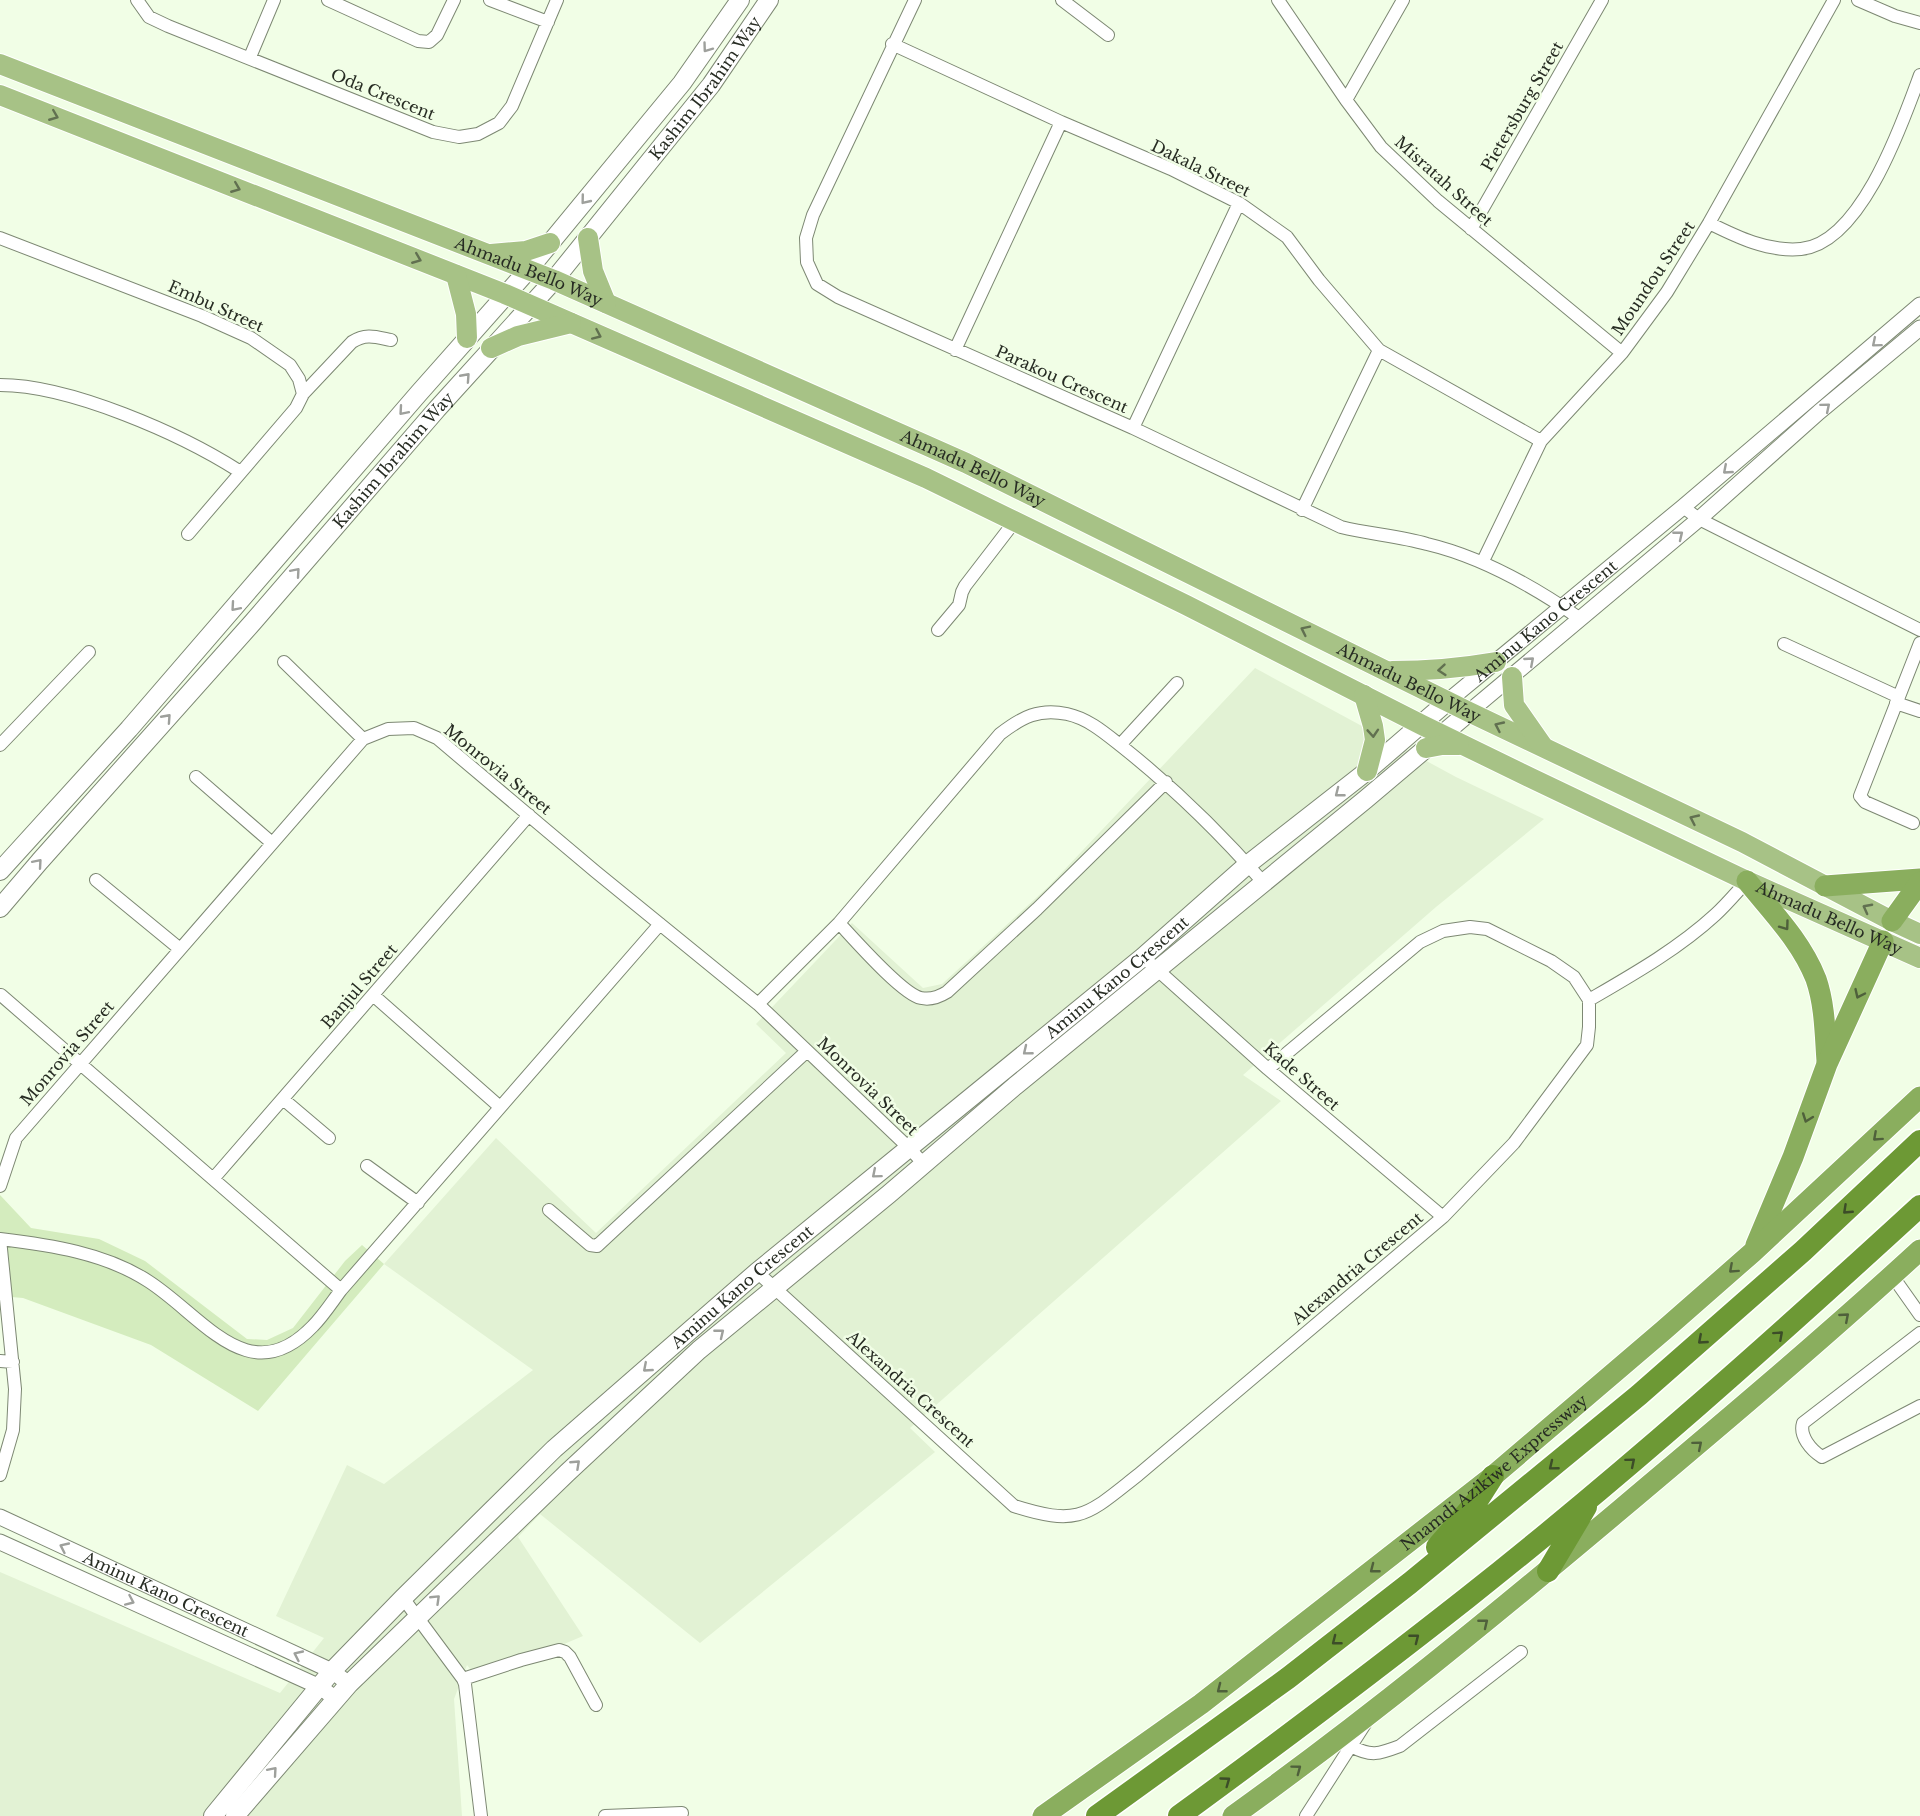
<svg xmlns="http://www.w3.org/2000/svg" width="1920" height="1816" viewBox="0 0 1920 1816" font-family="'Libre Baskerville',serif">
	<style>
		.built { fill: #e2f2d4 }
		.green { fill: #d4ecbe }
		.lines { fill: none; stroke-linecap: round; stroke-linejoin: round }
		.minor-casing { stroke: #7d8873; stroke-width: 14 }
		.tertiary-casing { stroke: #7d8873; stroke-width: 17 }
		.secondary-casing { stroke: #7d8873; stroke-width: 20 }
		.primary-casing { stroke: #fff; stroke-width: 22 }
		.trunk-casing { stroke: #fff; stroke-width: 23 }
		.motorway-casing { stroke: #fff; stroke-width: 25 }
		.minor { stroke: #fff; stroke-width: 12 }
		.tertiary { stroke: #fff; stroke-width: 15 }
		.secondary { stroke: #fff; stroke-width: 18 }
		.primary { stroke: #a7c286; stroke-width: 20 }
		.trunk { stroke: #8aae5e; stroke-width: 21 }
		.motorway { stroke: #6d9935; stroke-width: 22 }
		.oneway { stroke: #9ea09c }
		.oneway2 { stroke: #617050 }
		.oneway3 { stroke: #4f603b }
		.oneway4 { stroke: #3c4d28 }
		.labels { text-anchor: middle; stroke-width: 5; stroke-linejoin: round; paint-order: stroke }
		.street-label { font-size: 16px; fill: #272c23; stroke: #f1fee6 }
	</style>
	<rect width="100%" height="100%" fill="#f1fee6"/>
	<!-- built -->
	<path class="built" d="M1255,668l201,109 88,42 -108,88 -193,168 38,26 -371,327 25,24 -235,191 -160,-129 -22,23 65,99 -104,44 -12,-15 -13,34 8,117h-462v-244l280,121 44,-55 -48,-22 71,-151 37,19 149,-114 -149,-106 112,-126 100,95 190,-180 -30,-29 96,-101 71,65 19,-4 107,-98z"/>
	<!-- green -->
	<path class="green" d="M0,1195l31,33 68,11 46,22 102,78 20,1 26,-12 52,-67 17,-16 22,19 -126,147 -107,-66 -128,-47 -23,-2z"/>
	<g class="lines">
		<defs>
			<path id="minor" d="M137,0l12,17 19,9 265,106 26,5 19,-3 21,-11 13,-17 45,-106
				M328,0l90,41 11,1 8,-7 17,-35
				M490,0l58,22
				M915,0l-102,215 -7,23 1,24 10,22 21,13 295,131 208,99c28,7 58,9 86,17 55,13 106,42 152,74
				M1062,0l46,35
				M1278,0l68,100 35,47 57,54 184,152
				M1858,0l37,16 25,7
				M892,44l169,78 110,47 68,34 48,34 32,43 60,70 162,91
				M250,57l24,-57
				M1346,100l57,-100
				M1709,223c28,14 59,29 92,26 60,-6 101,-125 119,-174
				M1471,229l131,-229
				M0,238l202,78 49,22 39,27 9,14 4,15 -7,14 -108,126
				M955,350l106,-228
				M0,385c70,0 181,49 239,86
				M303,394l49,-52c14,-9 24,-5 39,-2
				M1133,428l106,-225
				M1683,507l16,12 221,111
				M1302,510l77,-160
				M1483,561l58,-120 81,-88 45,-61 42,-69 125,-223
				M938,630l21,-25 3,-13 3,-6 50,-65
				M1784,644l115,53
				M284,662l79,77
				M1896,703l24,8
				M0,745l89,-93
				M1120,745l57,-62
				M196,777l76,66
				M1913,823l-48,-21 -5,-6 60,-153
				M96,880l84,69
				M839,923c15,16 63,71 82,75 9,2 18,-1 26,-6l90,-83 129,-127
				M1143,957l125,112 175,148
				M1,995l340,295
				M373,995l127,112
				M1589,1000c43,-25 89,-51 126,-85 11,-10 21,-22 32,-34
				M758,1004l81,-81 161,-189c22,-17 39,-26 67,-20 23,5 40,21 58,35 50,40 96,85 138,133
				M283,1099l46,39
				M367,1166l51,37
				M213,1179l316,-364
				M0,1186l16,-48 347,-399 25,-10 26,-1 23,10 159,134 162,132 150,143 16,17
				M549,1210l41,35 7,1 210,-195
				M0,1239c50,6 105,14 148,42 55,35 101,112 165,45 10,-10 19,-24 28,-36l319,-366
				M0,1239l15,150 -2,41 -13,45
				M757,1272l257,234c66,21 73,9 124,-31l305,-258 71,-74 73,-98 2,-18v-27l-15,-23 -23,-16 -64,-32 -17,-2 -27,4 -23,11 -152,127
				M1896,1281l24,34
				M1920,1333l-117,90c-4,13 8,27 19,34l98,-51
				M0,1361l13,1
				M403,1598l60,81 2,5 16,132
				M463,1679l58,-19 38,-10 6,2 5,5 26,48
				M1351,1746c20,11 28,8 49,0l121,-94
				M605,1816l77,-3
				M1306,1816l59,-92"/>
			<g id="tertiary">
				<path id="s1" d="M1448,701l235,-194 237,-202"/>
				<path d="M1469,712l230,-193 120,-107 101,-84"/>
				<path id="s2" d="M0,1517l332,154 17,13"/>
				<path d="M0,1542l320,145 16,12"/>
			</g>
			<g id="secondary">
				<path d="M0,871l129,-142 290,-336 109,-123 154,-187 58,-83"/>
				<path id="s3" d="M0,908l40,-47 213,-239 184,-213 117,-129 157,-195 58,-85"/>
				<path id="s4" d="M213,1816l119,-145 71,-73 151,-149 203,-177 386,-315 104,-92 120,-94 81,-70"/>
				<path d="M235,1816l114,-132 218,-211 132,-123 190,-156 126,-108 351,-287 103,-87"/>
			</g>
			<g id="primary">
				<path id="s5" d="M0,64l554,216 412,183 503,249 273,130 150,79 28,13"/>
				<path id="s6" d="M0,95l505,199 421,184 260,127 236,120 109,53 216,103 173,77"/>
				<path d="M588,238l5,33 13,32"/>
				<path d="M491,254l35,-3 24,-8"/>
				<path d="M456,275l10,39 1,24"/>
				<path d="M491,348l27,-12 53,-13"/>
				<path d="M1392,671c36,0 69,-3 104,-9"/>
				<path d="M1512,677l2,28 28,40"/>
				<path d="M1364,695l9,31 2,14 -8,31"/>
				<path d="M1426,748l16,-3h17"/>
			</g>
			<g id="trunk">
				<path d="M1747,881c25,31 54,60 69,98 9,26 9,55 11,82"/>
				<path d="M1825,886l95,-7"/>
				<path d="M1892,921l28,-39"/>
				<path d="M1756,1245l37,-88 34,-93 56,-123"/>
				<path id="s7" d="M1043,1816l158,-112 292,-228 171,-146 89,-78 167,-155"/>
				<path d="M1233,1816c134,-96 262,-201 388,-307 101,-85 202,-170 299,-259"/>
			</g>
			<path id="motorway" d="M1437,1547l40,-46 16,-25
				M1548,1571l38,-64
				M1097,1816l191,-138 122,-95 229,-188 164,-144 117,-110
				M1179,1816c97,-71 194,-144 288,-218 157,-124 306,-257 453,-392"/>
		</defs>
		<!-- minor casing -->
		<use href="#minor" class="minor-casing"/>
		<!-- tertiary casing -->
		<use href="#tertiary" class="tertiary-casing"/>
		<!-- secondary casing -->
		<use href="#secondary" class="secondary-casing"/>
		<!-- primary casing -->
		<use href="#primary" class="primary-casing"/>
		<!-- trunk casing -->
		<use href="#trunk" class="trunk-casing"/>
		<!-- motorway casing -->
		<use href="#motorway" class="motorway-casing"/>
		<!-- minor -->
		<use href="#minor" class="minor"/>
		<!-- tertiary -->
		<use href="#tertiary" class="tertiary"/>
		<!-- secondary -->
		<use href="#secondary" class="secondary"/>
		<!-- primary -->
		<use href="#primary" class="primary"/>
		<!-- trunk -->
		<use href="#trunk" class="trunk"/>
		<!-- motorway -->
		<use href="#motorway" class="motorway"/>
	</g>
	<!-- one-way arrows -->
	<defs><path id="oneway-chevron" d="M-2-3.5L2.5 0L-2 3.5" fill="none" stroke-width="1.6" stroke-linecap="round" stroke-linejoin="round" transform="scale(1.5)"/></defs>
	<g class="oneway">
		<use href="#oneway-chevron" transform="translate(707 48) rotate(126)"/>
		<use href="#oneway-chevron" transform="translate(585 200) rotate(129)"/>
		<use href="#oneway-chevron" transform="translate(1876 343) rotate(140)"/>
		<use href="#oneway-chevron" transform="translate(466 377) rotate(-48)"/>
		<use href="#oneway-chevron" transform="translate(1826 407) rotate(-40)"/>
		<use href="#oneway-chevron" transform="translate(403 411) rotate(131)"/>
		<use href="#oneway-chevron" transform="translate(1727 470) rotate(139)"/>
		<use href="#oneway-chevron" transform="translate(1679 535) rotate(-39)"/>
		<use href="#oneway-chevron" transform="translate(296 572) rotate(-49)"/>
		<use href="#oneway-chevron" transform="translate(235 607) rotate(131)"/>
		<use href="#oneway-chevron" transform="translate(1530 661) rotate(-41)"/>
		<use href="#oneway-chevron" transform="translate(167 718) rotate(-48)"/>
		<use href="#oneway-chevron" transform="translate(1339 793) rotate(142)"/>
		<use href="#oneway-chevron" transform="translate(38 863) rotate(-49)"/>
		<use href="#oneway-chevron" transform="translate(1027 1051) rotate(141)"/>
		<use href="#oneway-chevron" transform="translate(876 1174) rotate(140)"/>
		<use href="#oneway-chevron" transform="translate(720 1333) rotate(-39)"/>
		<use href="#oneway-chevron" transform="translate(647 1368) rotate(139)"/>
		<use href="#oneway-chevron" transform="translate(576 1464) rotate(-43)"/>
		<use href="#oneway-chevron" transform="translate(64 1547) rotate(-155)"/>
		<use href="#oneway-chevron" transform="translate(436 1599) rotate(-44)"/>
		<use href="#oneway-chevron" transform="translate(130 1601) rotate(24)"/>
		<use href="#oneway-chevron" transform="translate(298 1655) rotate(-155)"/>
		<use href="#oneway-chevron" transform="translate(273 1771) rotate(-49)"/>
	</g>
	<g class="oneway2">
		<use href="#oneway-chevron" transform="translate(54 116) rotate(22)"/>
		<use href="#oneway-chevron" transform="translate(236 188) rotate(22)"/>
		<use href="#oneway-chevron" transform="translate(417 259) rotate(22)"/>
		<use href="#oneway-chevron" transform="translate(597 335) rotate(24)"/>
		<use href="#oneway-chevron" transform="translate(1305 630) rotate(-154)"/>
		<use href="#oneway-chevron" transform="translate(1442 670) rotate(175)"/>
		<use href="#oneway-chevron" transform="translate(1499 726) rotate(-155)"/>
		<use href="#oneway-chevron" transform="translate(1373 733) rotate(86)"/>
		<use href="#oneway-chevron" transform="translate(1694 819) rotate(-155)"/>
		<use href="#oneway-chevron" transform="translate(1867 908) rotate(-152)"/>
	</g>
	<g class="oneway3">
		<use href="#oneway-chevron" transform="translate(1785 926) rotate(54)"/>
		<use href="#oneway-chevron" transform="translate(1859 994) rotate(115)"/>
		<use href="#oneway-chevron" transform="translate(1807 1118) rotate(110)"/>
		<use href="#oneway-chevron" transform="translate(1877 1137) rotate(138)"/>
		<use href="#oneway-chevron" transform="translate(1733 1269) rotate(138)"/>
		<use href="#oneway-chevron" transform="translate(1845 1317) rotate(-41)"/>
		<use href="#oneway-chevron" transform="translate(1698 1445) rotate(-40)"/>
		<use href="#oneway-chevron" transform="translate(1374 1569) rotate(142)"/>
		<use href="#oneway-chevron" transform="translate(1484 1623) rotate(-39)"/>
		<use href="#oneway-chevron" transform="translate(1221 1689) rotate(142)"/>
		<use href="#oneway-chevron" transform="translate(1297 1769) rotate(-37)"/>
	</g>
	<g class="oneway4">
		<use href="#oneway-chevron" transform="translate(1847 1210) rotate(137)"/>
		<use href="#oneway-chevron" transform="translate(1779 1335) rotate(-42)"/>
		<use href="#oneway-chevron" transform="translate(1702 1340) rotate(139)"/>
		<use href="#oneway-chevron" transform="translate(1631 1462) rotate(-40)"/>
		<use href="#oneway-chevron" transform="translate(1553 1466) rotate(141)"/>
		<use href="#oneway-chevron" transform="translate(1415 1638) rotate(-38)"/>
		<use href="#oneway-chevron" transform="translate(1336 1641) rotate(142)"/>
		<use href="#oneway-chevron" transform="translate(1226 1781) rotate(-36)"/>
	</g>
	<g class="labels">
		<!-- street labels -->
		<g class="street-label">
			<text dy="6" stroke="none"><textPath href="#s3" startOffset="1082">Kashim Ibrahim Way</textPath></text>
			<text transform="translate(383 94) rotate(22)" y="6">Oda Crescent</text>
			<text transform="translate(1522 106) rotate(-60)" y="6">Pietersburg Street</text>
			<text transform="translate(1201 168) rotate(26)" y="6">Dakala Street</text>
			<text transform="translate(1444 181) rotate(42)" y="6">Misratah Street</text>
			<text dy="6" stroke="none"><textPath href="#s5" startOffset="568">Ahmadu Bello Way</textPath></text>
			<text transform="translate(1653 278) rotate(-56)" y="6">Moundou Street</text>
			<text transform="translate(216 306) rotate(24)" y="6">Embu Street</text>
			<text transform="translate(1062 379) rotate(24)" y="6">Parakou Crescent</text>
			<text dy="6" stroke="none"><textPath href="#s3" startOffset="596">Kashim Ibrahim Way</textPath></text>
			<text dy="6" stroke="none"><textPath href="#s5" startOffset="1054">Ahmadu Bello Way</textPath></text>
			<text dy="6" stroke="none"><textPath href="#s1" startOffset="126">Aminu Kano Crescent</textPath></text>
			<text dy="6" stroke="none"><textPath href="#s5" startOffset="1540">Ahmadu Bello Way</textPath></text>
			<text transform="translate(498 769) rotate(39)" y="6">Monrovia Street</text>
			<text dy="6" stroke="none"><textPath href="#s6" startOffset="2007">Ahmadu Bello Way</textPath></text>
			<text dy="6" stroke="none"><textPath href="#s4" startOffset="1236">Aminu Kano Crescent</textPath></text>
			<text transform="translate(359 986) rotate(-49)" y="6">Banjul Street</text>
			<text transform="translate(67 1053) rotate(-49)" y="6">Monrovia Street</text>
			<text transform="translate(1302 1076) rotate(41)" y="6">Kade Street</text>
			<text transform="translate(868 1086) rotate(44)" y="6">Monrovia Street</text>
			<text transform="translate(1357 1268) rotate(-40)" y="6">Alexandria Crescent</text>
			<text dy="6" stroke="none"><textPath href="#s4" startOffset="750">Aminu Kano Crescent</textPath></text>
			<text transform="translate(911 1389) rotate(42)" y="6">Alexandria Crescent</text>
			<text dy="6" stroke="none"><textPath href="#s7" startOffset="567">Nnamdi Azikiwe Expressway</textPath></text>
			<text dy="6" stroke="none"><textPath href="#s2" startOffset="183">Aminu Kano Crescent</textPath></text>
		</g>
	</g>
</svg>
